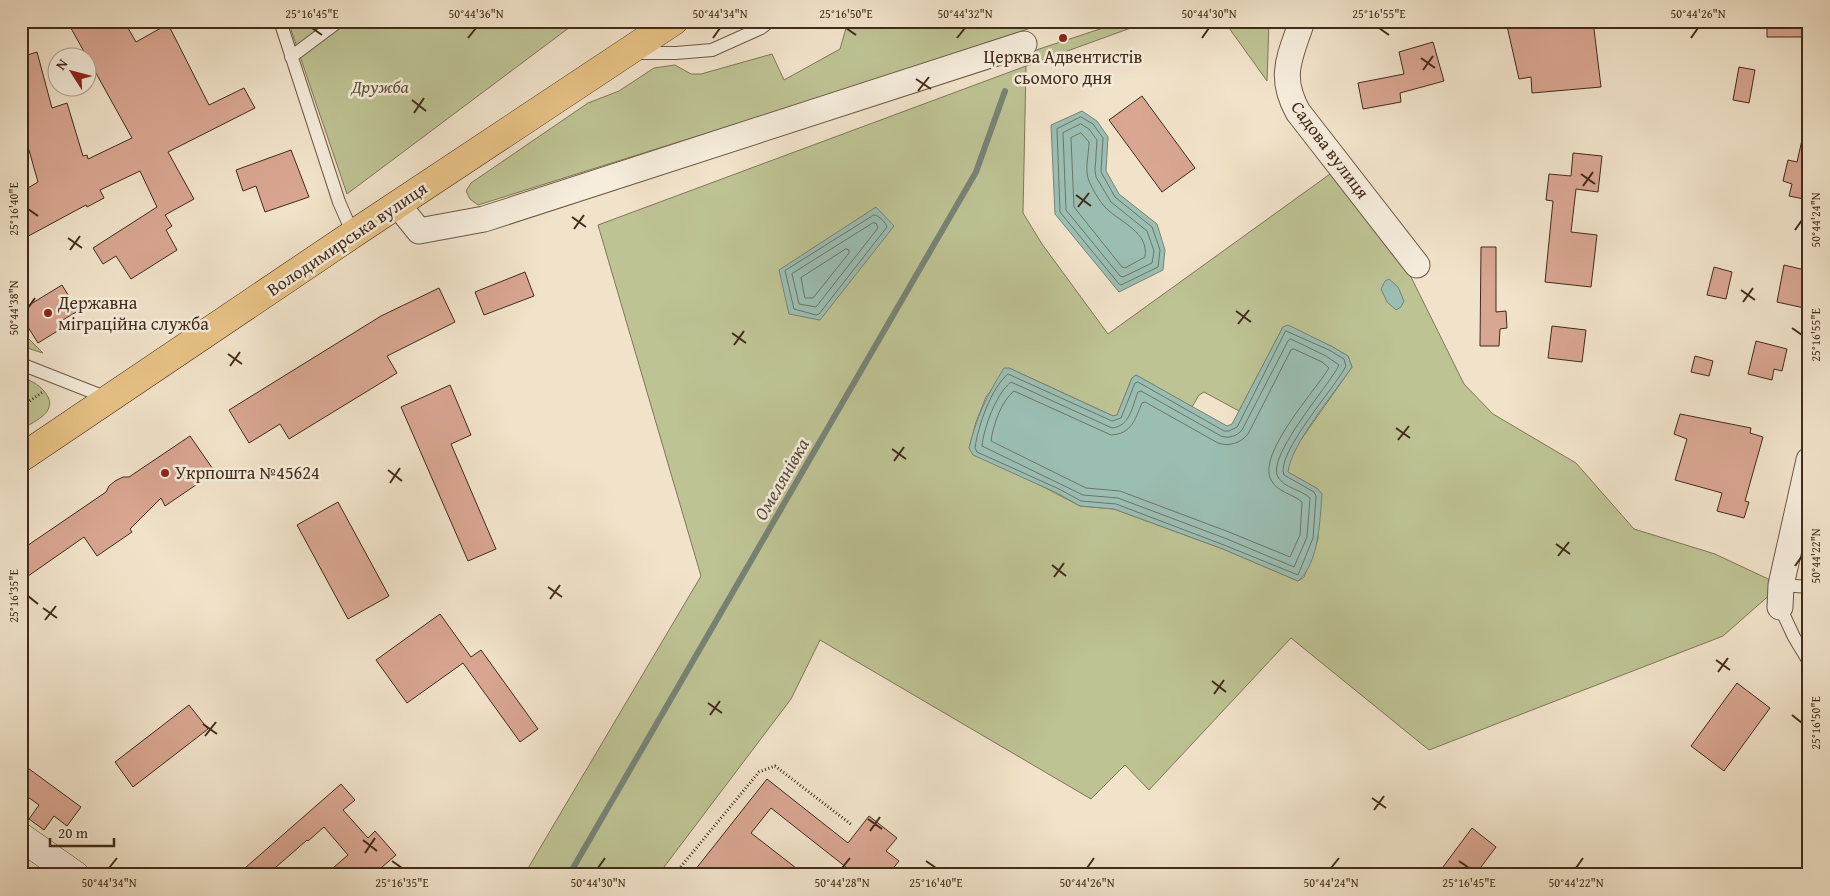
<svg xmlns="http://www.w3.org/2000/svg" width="1830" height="896" viewBox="0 0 1830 896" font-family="'Gentium Book Plus',serif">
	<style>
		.green { fill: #bec394; stroke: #807757; fill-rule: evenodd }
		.water { fill: #9bbeb3; stroke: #778376 }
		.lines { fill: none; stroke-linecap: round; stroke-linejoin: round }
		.shore { stroke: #6e7466; stroke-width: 1 }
		.stream { stroke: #778376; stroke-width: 6 }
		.building { fill: #d9a692; stroke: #422b1a }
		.lane-casing { stroke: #6e5946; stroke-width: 14 }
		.street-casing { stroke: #6e5946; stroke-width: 27 }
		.secondary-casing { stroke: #422b1a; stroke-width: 29 }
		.primary-casing { stroke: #422b1a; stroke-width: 29 }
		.path { stroke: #422b1a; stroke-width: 3; stroke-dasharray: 1 2.5; stroke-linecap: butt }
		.lane { stroke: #f6eddd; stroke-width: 12 }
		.street { stroke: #f6eddd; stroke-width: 25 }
		.secondary { stroke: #f6eddd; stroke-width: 28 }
		.primary { stroke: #e8c285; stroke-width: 28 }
		.ticks { fill: none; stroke: #422b1a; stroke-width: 2 }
		.poi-dot { fill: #8f2418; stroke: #f6eddd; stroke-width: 2 }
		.labels { text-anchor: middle; stroke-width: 5; stroke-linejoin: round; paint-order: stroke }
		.poi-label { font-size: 18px; fill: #422b1a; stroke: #f6eddd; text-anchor: start }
		.park-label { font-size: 18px; font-style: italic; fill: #615138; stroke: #f6eddd }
		.street-label { font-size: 18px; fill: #422b1a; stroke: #f6eddd }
		.water-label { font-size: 19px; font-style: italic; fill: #585040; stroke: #f6eddd }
		.neatline { fill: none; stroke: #422b1a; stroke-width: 2 }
		.ticks-label { font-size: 12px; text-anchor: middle; fill: #422b1a }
	</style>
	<rect width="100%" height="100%" fill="#f1e3ca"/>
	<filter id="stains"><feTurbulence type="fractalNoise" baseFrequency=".004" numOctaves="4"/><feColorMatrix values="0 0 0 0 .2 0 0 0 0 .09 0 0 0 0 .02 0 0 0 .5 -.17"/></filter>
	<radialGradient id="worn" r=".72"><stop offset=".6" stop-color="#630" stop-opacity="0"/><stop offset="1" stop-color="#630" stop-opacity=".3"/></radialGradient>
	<!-- green -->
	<path class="green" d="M288,21h290l-231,173z
		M848,21h204l-227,75 -347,109 -8,-6 -4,-8 5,-8 117,-80 31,-12 35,-23 21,-3 16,9h10l71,-20 12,26 56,-31z
		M1117,21h33l-124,45 -3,147 19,31 66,90 229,-165 72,104 55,111 29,30 83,49 58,66 81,25 66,31 -58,51 -294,114 -138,-112 -142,152 -24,-25 -34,34 -271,-159 -29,59 -133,176h-134l177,-299 -103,-351 428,-159 1,-13 82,-27zM1283,327l48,19 17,10 4,11 -54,77 -9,17 -2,11 31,17v50l-14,38 -6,4 -75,-32 -109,-40 -34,-3 -111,-58 7,-26 10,-25 23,-29 104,48 4,-1 15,-37 4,-3 56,32 7,-12 5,-3 35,19z
		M1224,21h45l-2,60z
		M21,331l22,22 -22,-7z
		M21,377c9,3 17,7 23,14 17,20 -8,29 -23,39z"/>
	<!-- water -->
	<path class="water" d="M1082,111l15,10 11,16 -2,34 13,23 38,30 8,26 -2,20 -44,22 -64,-78 -4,-89z
		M876,207l18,19 -74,94 -31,-6 -10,-44z
		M1389,279l9,8 6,14 -3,6 -5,3 -9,-8 -6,-13 4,-8z
		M1288,325l43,21 17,10 4,11c-17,25 -61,77 -64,105l30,17 4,5c-2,25 -3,70 -24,87l-75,-32 -109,-40 -34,-3 -23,-13 -84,-38 -4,-7c8,-32 17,-51 35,-80h5l104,48 4,-1 15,-37 4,-3 91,51 5,-2 51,-97z"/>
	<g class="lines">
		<!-- shore -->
		<path class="shore" d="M1081,117l12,7 10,14 -2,34 14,25 37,30 8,23 -2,17 -37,18 -2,-1 -59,-72 -3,-83z
			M1081,124l8,5 8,11 -2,31 1,6 15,25 36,29 7,20 -2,12 -29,14 -3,-1 -54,-66 -3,-77z
			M1081,133l8,9c0,11 -4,25 -1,36 3,9 11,23 18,30 15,15 43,24 39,49l-20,11 -3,-1 -48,-60 -3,-69z
			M874,215c5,0 12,8 13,12l-68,87 -3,1 -22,-6 -9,-38z
			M873,223h3l2,5 -62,79 -17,-3 -7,-30z
			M846,249l3,1v3l-36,45h-8l-4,-20z
			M1286,331l43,19 15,9 2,7c-11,22 -71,88 -62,109l30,17 2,4 -3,42 -15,37 -74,-30 -108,-41 -35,-3 -22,-12 -82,-37 -2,-4c3,-22 16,-60 33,-74l104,47 9,-3 14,-35 3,-1 86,49h5l8,-4z
			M1291,339l35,17 13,9c-10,21 -73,91 -61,112 6,11 24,13 32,21l-3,39 -13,30 -67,-28 -109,-41 -35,-3 -101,-49c2,-19 14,-52 29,-64l101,46c18,-2 20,-21 26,-36l3,-1 80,45c8,3 16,0 21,-6l46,-89z
			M1294,349l28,13 7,6c-14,23 -72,86 -58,112 6,12 22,14 31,22l-2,33 -10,22 -61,-25 -109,-41 -34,-3 -95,-47c2,-15 10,-40 23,-50l97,44c21,-1 24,-16 31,-32l3,-1 73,41c11,4 23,0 30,-9l43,-84z"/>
		<!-- stream -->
		<path class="stream" d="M569,875l407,-703 29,-81"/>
	</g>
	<!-- building -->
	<path class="building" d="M67,21h57l12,21 32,-18 41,81 35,-17 11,20 -87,44 26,47 -29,16 7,11 -6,4 11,20 -46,29 -15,-23 -13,8 -10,-16 64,-41 -17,-36 -40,19 4,8 -17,9 -1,-2 -65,35v-48l17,-10 -17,-60v-65l16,-5 15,56 15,-5 16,53 4,-1 1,4 44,-21z
		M1529,21h64l8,66 -69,6 -1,-16 -12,2 -12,-53z
		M1767,21h36v16h-36z
		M1433,42l11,39 -44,12 1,9 -38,7 -5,-26 46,-9 -5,-22z
		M1739,67l16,3 -6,33 -16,-3z
		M1142,96l53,72 -33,24 -53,-72z
		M1802,140l7,1v59l-20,-4 3,-12 -9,-3 5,-21 9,2z
		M291,150l18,47 -44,15 -9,-26 -13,5 -7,-21z
		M1573,153l29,3 -4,36 -22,-3 -5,43 26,3 -6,52 -46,-5 8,-81 -7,-1 3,-26 22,2z
		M1481,247h15v65l10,-1 1,17 -7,1 -1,17h-19z
		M1784,265l25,6v38l-32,-7z
		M1714,267l18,5 -6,27 -19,-4z
		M525,272l9,24 -50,19 -9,-23z
		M62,285l16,26 -17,10 3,6 -26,16 -17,-27v-6z
		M439,288l16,34 -68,34 10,17 -108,66 -9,-15 -31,19 -20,-33 152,-94z
		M1552,326l34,4 -4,32 -34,-4z
		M1756,341l31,8 -5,22 -8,-2 -2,11 -24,-6z
		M1695,356l18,5 -4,15 -18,-4z
		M450,385l21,50 -20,9 45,105 -28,12 -67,-154z
		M1680,414l71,14 -1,5 13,4 -18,64 4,1 -5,16 -27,-7 5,-18 -47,-13 12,-41 -13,-5z
		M190,436l25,36 -50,34 -4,-8 -31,31 2,3 -35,24 -13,-19 -63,44v-31l85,-58 3,-6 6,-5 8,-4h6z
		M338,502l51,94 -41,23 -51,-94z
		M440,614l31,43 10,-7 57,79 -18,13 -57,-79 -56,40 -31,-43z
		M1737,683l33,25 -46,63 -33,-25z
		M189,705l19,24 -75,58 -18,-25z
		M21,763l60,44 -14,19 -13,-10 -10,14 -15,-11 10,-14 -18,-13z
		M767,779l81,64 21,-27 28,22 -11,13 13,10 -11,14h-32l-85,-67 -20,25 54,42h-114z
		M341,784l14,16 -12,10 25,28 7,-7 21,24 -23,20h-48l23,-20 -24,-28 -16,14 -1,-1 -40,35h-30z
		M1472,828l24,19 -21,28h-38z"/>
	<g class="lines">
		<defs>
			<path id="lane" d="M280,21l59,181 14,32
				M635,53h41l36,-3 49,-22 9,-7
				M291,57l48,-36
				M21,364l89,35
				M1781,585l28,2
				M1780,607l14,30 15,25"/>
			<path id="street" d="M1302,21c-12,36 -24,55 -4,91l119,153
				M398,205l21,26 65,-12 540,-175
				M1780,607l1,-22 28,-125"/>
			<path id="secondary" d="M21,837l54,38"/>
			<path id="primary" d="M21,458l332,-224 321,-213"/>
		</defs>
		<!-- lane casing -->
		<use href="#lane" class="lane-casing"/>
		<!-- street casing -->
		<use href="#street" class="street-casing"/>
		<!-- secondary casing -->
		<use href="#secondary" class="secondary-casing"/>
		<!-- primary casing -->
		<use href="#primary" class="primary-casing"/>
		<!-- path -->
		<path class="path" d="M21,407l23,-16
			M674,875l85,-103 16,-6 77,59"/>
		<!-- lane -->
		<use href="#lane" class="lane"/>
		<!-- street -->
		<use href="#street" class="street"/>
		<!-- secondary -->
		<use href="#secondary" class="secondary"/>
		<!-- primary -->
		<use href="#primary" class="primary"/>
	</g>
	<!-- ticks -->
	<path class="ticks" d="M312,28l10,7M846,28l10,7M1379,28l10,7M468,38l8,-10M713,38l7,-10M957,38l8,-10M1202,38l7,-10M1691,38l7,-10M1421,58l14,10M1423,70l10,-14M916,79l15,10M918,91l11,-14M412,100l14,11M414,113l10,-15M1581,174l14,10M1583,186l10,-14M1076,195l15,11M1078,207l11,-14M28,209l10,7M572,217l14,10M574,229l10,-14M1795,230l7,-10M68,238l14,10M70,250l10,-14M1741,290l14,10M1743,302l10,-14M28,308l7,-10M1236,311l15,11M1238,324l11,-14M1792,328l10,7M732,333l14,10M734,345l10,-14M228,354l14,10M230,366l10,-14M1396,428l14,10M1398,440l11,-14M892,449l14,10M894,461l10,-14M388,470l14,11M390,483l10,-15M1556,544l14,10M1558,556l11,-14M1052,565l14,11M1795,566l7,-10M1054,577l10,-14M548,587l14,10M28,596l10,8M550,599l10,-14M43,608l14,10M45,620l11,-14M1716,660l14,10M1718,672l10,-14M1212,681l14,11M1214,694l10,-14M708,703l14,10M710,715l10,-14M1792,715l10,8M203,724l14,10M205,736l11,-14M1372,798l14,10M1374,810l10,-14M868,819l14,10M870,831l10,-14M363,840l14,11M365,853l10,-15M392,861l10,7M926,861l10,7M1459,861l10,7M109,868l8,-10M598,868l7,-10M842,868l8,-10M1087,868l7,-10M1331,868l8,-10M1576,868l7,-10"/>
	<!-- markers -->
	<g class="poi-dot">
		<circle cx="1063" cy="38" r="5"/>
		<circle cx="48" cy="313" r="5"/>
		<circle cx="165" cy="473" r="5"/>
	</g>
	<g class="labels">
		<!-- poi labels -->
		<g class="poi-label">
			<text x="1063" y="63" text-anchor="middle">Церква Адвентистів<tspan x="1063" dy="21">сьомого дня</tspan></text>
			<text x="58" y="309">Державна<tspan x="58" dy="21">міграційна служба</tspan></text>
			<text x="175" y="479">Укрпошта №45624</text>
		</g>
		<!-- park labels -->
		<g class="park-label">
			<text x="380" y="93">Дружба</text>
		</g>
		<!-- street labels -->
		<g class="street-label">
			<text transform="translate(1330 150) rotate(53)" y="6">Садова вулиця</text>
			<text transform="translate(347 239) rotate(-34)" y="6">Володимирська вулиця</text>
		</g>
		<!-- water labels -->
		<g class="water-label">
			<text transform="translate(781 479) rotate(-60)" y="7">Омелянівка</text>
		</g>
	</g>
	<!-- margin -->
	<rect width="1830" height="896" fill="none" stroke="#f1e3ca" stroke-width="55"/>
	<!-- north arrow -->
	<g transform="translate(72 72) rotate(306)"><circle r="24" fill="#f6eddd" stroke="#ae9f8f"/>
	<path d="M0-4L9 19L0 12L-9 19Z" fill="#8f2418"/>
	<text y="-8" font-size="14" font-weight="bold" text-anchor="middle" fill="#422b1a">N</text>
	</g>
	<!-- scale -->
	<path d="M50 838v8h64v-8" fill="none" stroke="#422b1a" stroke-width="2.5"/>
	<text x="58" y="838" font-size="15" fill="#422b1a" stroke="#f6eddd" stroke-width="4" paint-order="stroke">20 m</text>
	<rect x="28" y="28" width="1774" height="840" class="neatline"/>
	<g class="ticks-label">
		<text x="312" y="18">25°16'45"E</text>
		<text x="476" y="18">50°44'36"N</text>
		<text x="720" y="18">50°44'34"N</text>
		<text x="846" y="18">25°16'50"E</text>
		<text x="965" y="18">50°44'32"N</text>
		<text x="1209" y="18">50°44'30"N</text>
		<text x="1379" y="18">25°16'55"E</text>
		<text x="1698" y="18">50°44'26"N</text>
		<text transform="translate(14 209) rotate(-90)" y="4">25°16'40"E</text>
		<text transform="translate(1816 220) rotate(-90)" y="4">50°44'24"N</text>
		<text transform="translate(14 308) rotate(-90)" y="4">50°44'38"N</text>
		<text transform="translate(1816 335) rotate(-90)" y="4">25°16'55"E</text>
		<text transform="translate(1816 556) rotate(-90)" y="4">50°44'22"N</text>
		<text transform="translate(14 596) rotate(-90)" y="4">25°16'35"E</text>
		<text transform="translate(1816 723) rotate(-90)" y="4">25°16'50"E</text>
		<text x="109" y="887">50°44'34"N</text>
		<text x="402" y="887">25°16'35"E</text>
		<text x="598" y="887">50°44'30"N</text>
		<text x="842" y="887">50°44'28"N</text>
		<text x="936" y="887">25°16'40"E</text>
		<text x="1087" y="887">50°44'26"N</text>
		<text x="1331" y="887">50°44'24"N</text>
		<text x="1469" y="887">25°16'45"E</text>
		<text x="1576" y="887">50°44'22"N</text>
	</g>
	<rect width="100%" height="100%" filter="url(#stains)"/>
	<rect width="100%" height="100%" fill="url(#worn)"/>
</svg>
